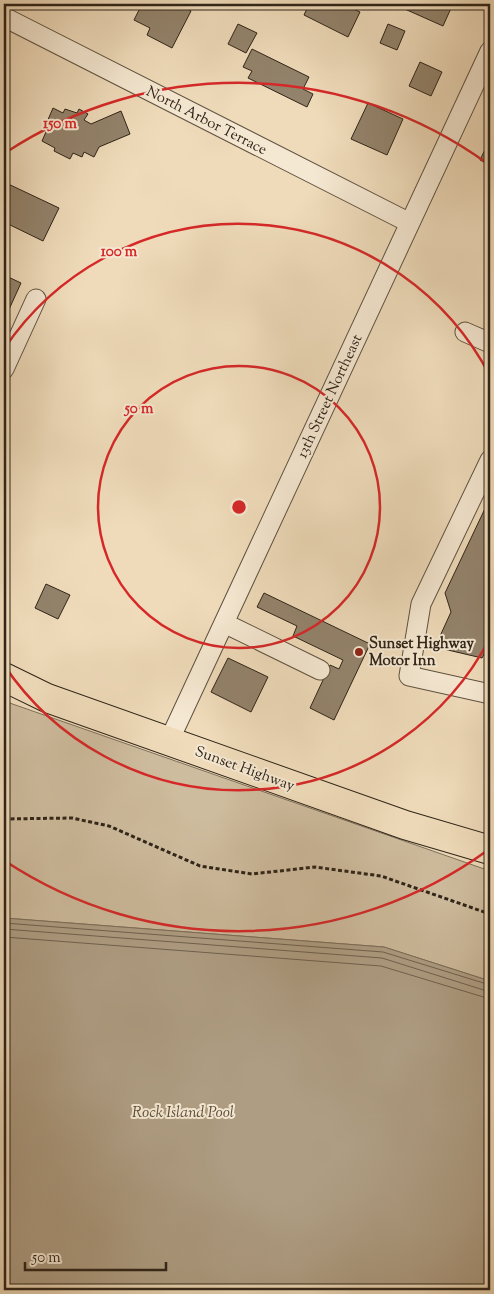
<svg xmlns="http://www.w3.org/2000/svg" width="494" height="1294" viewBox="0 0 494 1294" font-family="'Sorts Mill Goudy',serif">
	<style>
		.green { fill: #cebc9e; stroke: #7e705b }
		.water { fill: #ae9d83; stroke: #7b6d58 }
		.lines { fill: none; stroke-linecap: round; stroke-linejoin: round }
		.shore { stroke: #6e604e; stroke-width: 1 }
		.building { fill: #93836c; stroke: #2f2418 }
		.minor-casing { stroke: #5f5240; stroke-width: 21 }
		.highway-casing { stroke: #2f2418; stroke-width: 30 }
		.path { stroke: #2f2418; stroke-width: 3; stroke-dasharray: 4 2.5; stroke-linecap: butt }
		.minor { stroke: #f5e8d2; stroke-width: 19 }
		.highway { stroke: #efdbba; stroke-width: 28 }
		.ring { fill: none; stroke: #d62828; stroke-width: 2.5 }
		.poi-dot { fill: #8f2418; stroke: #f5e8d2; stroke-width: 2 }
		.labels { text-anchor: middle; stroke-width: 4; stroke-linejoin: round; paint-order: stroke }
		.street-label { font-size: 15px; fill: #2f2418; stroke: #f5e8d2 }
		.poi-label { font-size: 15px; font-weight: bold; fill: #2f2418; stroke: #f5e8d2; text-anchor: start }
		.water-label { font-size: 16px; font-style: italic; fill: #5b4e3d; stroke: #f5e8d2 }
		.centre { fill: #d62828; stroke: #f5e8d2; stroke-width: 2.5 }
		.ring-label { font-size: 15px; text-anchor: middle; font-weight: bold; fill: #d62828; stroke: #f5e8d2; stroke-width: 4; stroke-linejoin: round; paint-order: stroke }
	</style>
	<rect width="100%" height="100%" fill="#efdbba"/>
	<filter id="stains"><feTurbulence type="fractalNoise" baseFrequency=".004" numOctaves="4"/><feColorMatrix values="0 0 0 0 .2 0 0 0 0 .09 0 0 0 0 .02 0 0 0 .5 -.17"/></filter>
	<radialGradient id="worn" r=".72"><stop offset=".6" stop-color="#630" stop-opacity="0"/><stop offset="1" stop-color="#630" stop-opacity=".3"/></radialGradient>
	<!-- green -->
	<path class="green" d="M4,701l486,170v110l-106,-34 -380,-29z"/>
	<!-- water -->
	<path class="water" d="M4,918l380,29 106,34v309h-486z"/>
	<g class="lines">
		<!-- shore -->
		<path class="shore" d="M4,923l379,29 107,33
			M4,929l378,29 108,34
			M4,937l377,29 109,33"/>
	</g>
	<!-- building -->
	<path class="building" d="M142,4h46l-2,4 5,3 -19,37 -25,-13 3,-7 -16,-8z
		M309,4h34l17,8 -12,25 -44,-22z
		M399,4h49l4,2 -9,20 -45,-20z
		M238,24l19,9 -11,20 -18,-9z
		M388,24l17,7 -8,19 -17,-7z
		M252,49l57,28 -6,12 10,5 -6,13 -59,-29 4,-7 -9,-4z
		M420,62l22,10 -11,24 -22,-10z
		M368,103l35,16 -16,36 -36,-16z
		M53,108l10,5 2,-4 12,4 2,-4 9,5 -4,6 7,4 30,-13 9,23 -31,13 -5,10 -10,-5 -2,5 -9,-4 -3,6 -16,-8 1,-3 -13,-7 8,-18 -3,-1z
		M490,139v26l-10,-5z
		M4,182l55,26 -16,33 -39,-19z
		M4,275l17,8 -15,33 -2,-1z
		M490,498v145l-8,15 -47,-11 16,-35 -6,-19z
		M46,584l24,11 -12,24 -23,-11z
		M264,593l106,51 -36,76 -24,-12 20,-43 9,4 4,-9 -50,-24 4,-10 -40,-19z
		M228,658l40,19 -17,35 -40,-20z"/>
	<g class="lines">
		<defs>
			<path id="minor" d="M4,17l406,206
				M465,332l25,11
				M4,369l32,-70
				M490,460l-69,144 -12,72 81,18
				M224,623l96,47
				M169,741l321,-690"/>
			<path id="highway" d="M4,677l43,21 358,127 85,25"/>
		</defs>
		<!-- minor casing -->
		<use href="#minor" class="minor-casing"/>
		<!-- highway casing -->
		<use href="#highway" class="highway-casing"/>
		<!-- path -->
		<path class="path" d="M4,819l68,-1 37,8 91,40 52,8 63,-7 66,9 109,38"/>
		<!-- minor -->
		<use href="#minor" class="minor"/>
		<!-- highway -->
		<use href="#highway" class="highway"/>
	</g>
	<!-- distance rings -->
	<g class="ring">
		<circle cx="239" cy="507" r="141"/>
		<path d="M490 638A283 283 0 0 1 4 665M4 349A283 283 0 0 1 490 376"/>
		<path d="M488 850A424 424 0 0 1 5 861M5 153A424 424 0 0 1 488 164"/>
	</g>
	<!-- markers -->
	<circle class="poi-dot" cx="359" cy="652" r="5"/>
	<g class="labels">
		<!-- street labels -->
		<g class="street-label">
			<text transform="translate(207 120) rotate(27)" y="5">North Arbor Terrace</text>
			<text transform="translate(329 396) rotate(-65)" y="5">13th Street Northeast</text>
			<text transform="translate(245 768) rotate(20)" y="5">Sunset Highway</text>
		</g>
		<!-- poi labels -->
		<g class="poi-label">
			<text x="369" y="648">Sunset Highway<tspan x="369" dy="17">Motor Inn</tspan></text>
		</g>
		<!-- water labels -->
		<g class="water-label">
			<text x="183" y="1117">Rock Island Pool</text>
		</g>
	</g>
	<circle cx="239" cy="507" r="8" class="centre"/>
	<g class="ring-label">
		<text x="60" y="128">150 m</text>
		<text x="119" y="256">100 m</text>
		<text x="139" y="413">50 m</text>
	</g>
	<!-- margin -->
	<rect width="494" height="1294" fill="none" stroke="#efdbba" stroke-width="20"/>
	<rect x="5" y="5" width="484" height="1284" fill="none" stroke="#2f2418" stroke-width="2.5"/>
	<rect x="10" y="10" width="474" height="1274" fill="none" stroke="#2f2418"/>
	<!-- scale -->
	<path d="M25 1262v8h141v-8" fill="none" stroke="#2f2418" stroke-width="2.5"/>
	<text x="32" y="1262" font-size="15" fill="#2f2418" stroke="#f5e8d2" stroke-width="4" paint-order="stroke">50 m</text>
	<rect width="100%" height="100%" filter="url(#stains)"/>
	<rect width="100%" height="100%" fill="url(#worn)"/>
</svg>
